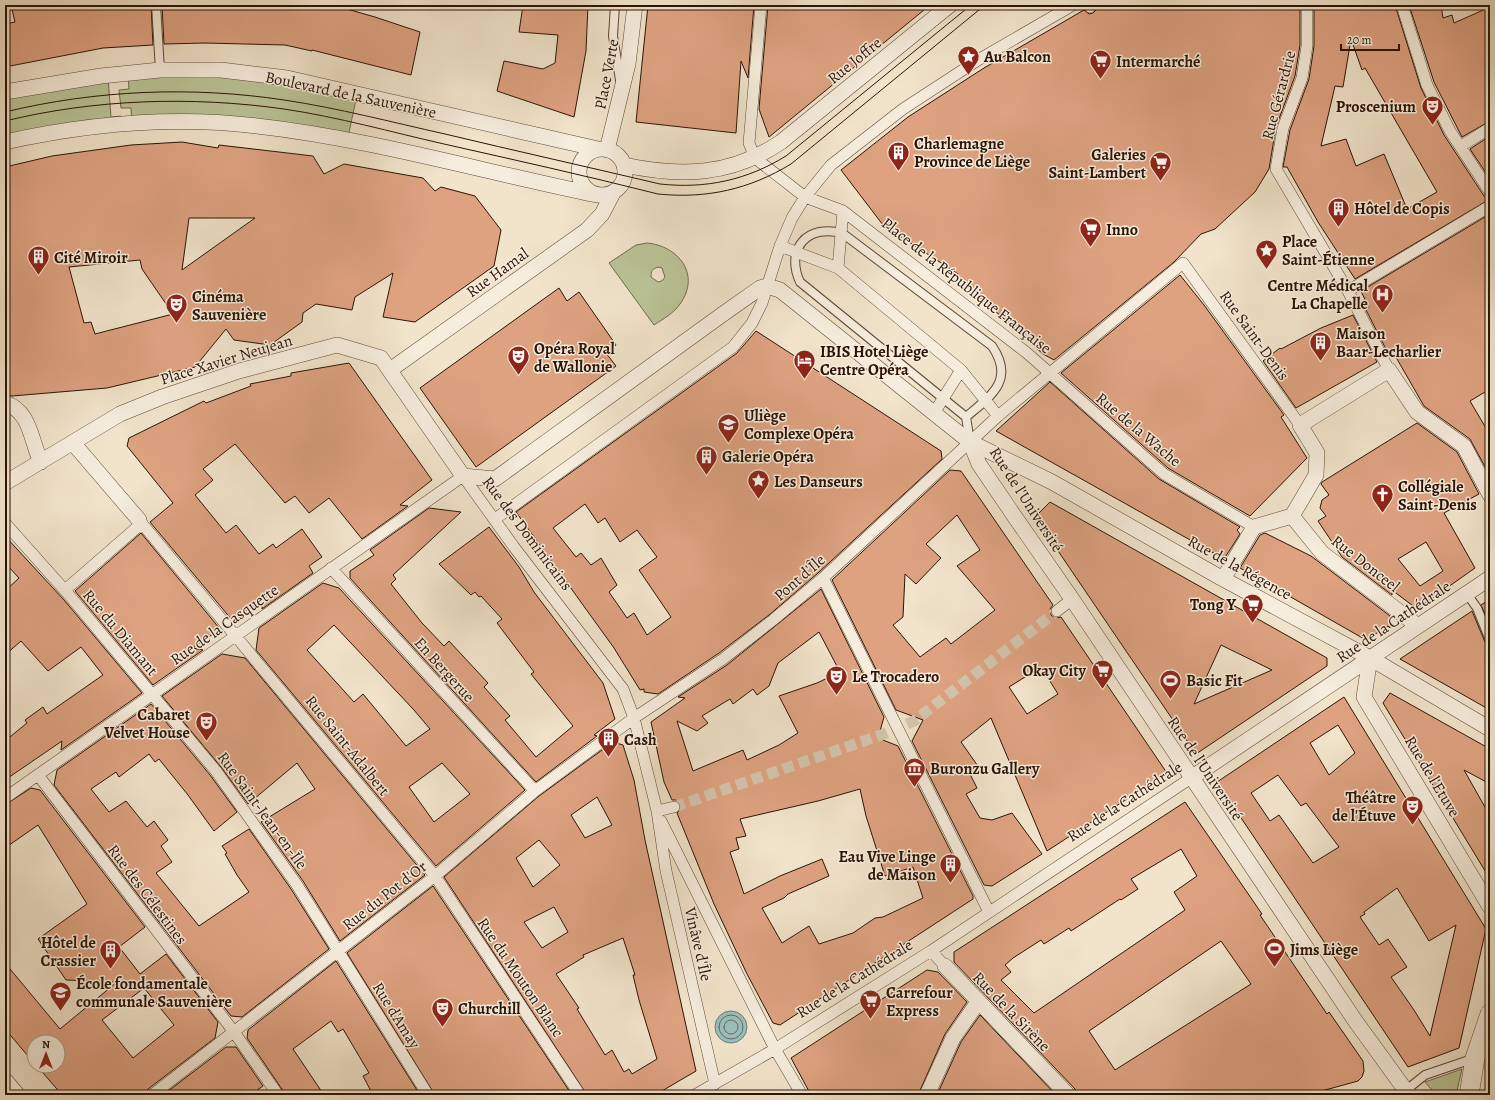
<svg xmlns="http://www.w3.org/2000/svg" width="1495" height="1100" viewBox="0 0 1495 1100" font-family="Alegreya,serif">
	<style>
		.green { fill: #bac497; stroke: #726c4e; fill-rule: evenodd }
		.water { fill: #9bbebb; stroke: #6e7a72 }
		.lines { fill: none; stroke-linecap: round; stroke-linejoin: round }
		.shore { stroke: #636860; stroke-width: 1 }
		.building { fill: #dea281; stroke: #2b1305; fill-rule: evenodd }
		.pedestrian-tunnel { stroke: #d3c5ad; stroke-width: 11; stroke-dasharray: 11 5.5; stroke-linecap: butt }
		.service-casing { stroke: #5c4736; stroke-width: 10 }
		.pedestrian-casing { stroke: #5c4736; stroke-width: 12 }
		.minor-casing { stroke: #5c4736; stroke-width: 16 }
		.tertiary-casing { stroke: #5c4736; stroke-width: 20 }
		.service { stroke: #f6eddd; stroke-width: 8 }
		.pedestrian { stroke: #f6eddd; stroke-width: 11 }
		.minor { stroke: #f6eddd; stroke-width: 15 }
		.tertiary { stroke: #f6eddd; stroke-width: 19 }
		.tram { stroke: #2b1305; stroke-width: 1 }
		.labels { text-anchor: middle; stroke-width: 3; stroke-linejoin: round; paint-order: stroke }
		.poi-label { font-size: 16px; font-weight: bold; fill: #2b1305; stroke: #f6eddd; text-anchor: start }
		.street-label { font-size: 16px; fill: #2b1305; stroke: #f6eddd }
	</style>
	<rect width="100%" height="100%" fill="#f1e4cb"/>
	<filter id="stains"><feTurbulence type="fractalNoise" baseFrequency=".005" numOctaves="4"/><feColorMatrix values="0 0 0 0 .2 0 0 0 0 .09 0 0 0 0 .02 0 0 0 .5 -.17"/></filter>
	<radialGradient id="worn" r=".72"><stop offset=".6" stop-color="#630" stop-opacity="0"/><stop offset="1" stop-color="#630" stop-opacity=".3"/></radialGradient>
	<!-- green -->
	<path class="green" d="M221,73l136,22 -9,42 -216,-14 -1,-15h-10l-2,-18 10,-1 -1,-14z
		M108,77l3,40 10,-1 1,6 -117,17v-45z
		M647,243c32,3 54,32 33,61 -6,9 -17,15 -26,21l-45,-62 27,-18zM658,267l4,1 3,9 -3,4 -4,1 -7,-5c0,-6 1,-8 7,-10z
		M1462,1069l-6,26h-20l-11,-13z"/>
	<!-- water -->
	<path class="water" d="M715 1027a16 16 0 1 1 32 0a16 16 0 1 1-32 0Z"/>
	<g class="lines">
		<!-- shore -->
		<path class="shore" d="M719 1027a12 12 0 1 1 24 0a12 12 0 1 1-24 0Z
			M724 1027a7 7 0 1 1 14 0a7 7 0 1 1-14 0Z"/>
	</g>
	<!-- building -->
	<path class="building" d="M11,5h140l2,40 -50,3 -98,19v-43l10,-2z
		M162,5h171l42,12 45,15 -9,43 -99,-25v1l-27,-6 -80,-2 -41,1z
		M523,5h65l-2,46 -12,66 -77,-26 7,-30 39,8 12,-6 3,-28 -39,-3z
		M648,5h106l-6,73 -7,-17 -5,72 -100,-11z
		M768,5h162l-161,132 -10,-28z
		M1097,5h203v40l-5,31 -19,51 -7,42 -14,23 -40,37 -14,5 -27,28 -120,98 -11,-6 -87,-78 2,-2 -75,-49 -42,-55 67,-53 76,-49 100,-58 5,4 4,-1 3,-3z
		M1314,5h81l26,83 23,47 40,61 6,3 -135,80 -37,-57 -31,-55h-4l7,-37 19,-51 5,-33zM1351,39l11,31 3,-2 72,124 -30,17 -23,-55 -28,12 -10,-27 -25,7 14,-60 8,1z
		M1409,5h32l2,13 9,-3 2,8 36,-16v114l-28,16 -28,-55z
		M1490,136v43l-20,-30z
		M182,142l36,6 1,-3 94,11 11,18 20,-10 79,14 12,13 6,-4 34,9 26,34 -7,36 -79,56 -32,-5 10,-44 -38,24 -3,13 -36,-6 -13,9 -1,9 -32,23 -36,-5 -8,-11 -31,38 -88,21 -95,8 -7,-2v-227l47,-11 79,-11zM189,218h66l-73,52zM140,260l2,9 31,45 -78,20 -4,-12 -7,1 -15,-56z
		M1490,214v175l-20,12 20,34v41l-20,-37 -46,-33 -31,-54 -4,3 -23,-45 3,-2 -8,-17z
		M1180,275l24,30 80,110 -3,2 26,41 -57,58 -82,-48 -107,-95z
		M559,288l8,13 12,-9 37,53 -10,8 10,13 -140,101 -56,-79z
		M1353,315l24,47 -81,46 -33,-47 17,-13 1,1 40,-21z
		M756,331l185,120 1,8 -124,114 -49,42 -50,38 -61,41 -14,-2v-3l-4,1 -26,-42 -98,-136 221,-159zM585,504l13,19 7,-5 15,24 17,-12 20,27 -18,13 32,47 -24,18 -13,-22 -7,5 -18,-26 8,-7 -16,-27 -10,7 -10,-12 -5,4 -23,-29z
		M349,363l83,117 -32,25 8,1 -46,33 -33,-41 -20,15 -14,-17 -10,7 -50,-59 -32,25 10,11 -18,15 31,38 10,-8 23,29 14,-10 3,4 26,-19 20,28 -13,9 4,7 -51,36 1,-9 -31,20 -82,-98 23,-19 -46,-57 2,-8 75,-37 2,2 45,-17 -1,-2 41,-8v-3z
		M1050,382l109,97 81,48 -3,3 3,4 -16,25 -228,-128z
		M1417,423l40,29 22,42 -35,19 31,55 -58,41 -25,-19v5l-50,-38 -24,-36 8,-5 -6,-8 2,-8 7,-5 -8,-11 1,-2zM1426,542l17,29 -23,15 -22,-27z
		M950,470l11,1 92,134 -3,4 1,6 4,3 6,-1 106,156 -120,78 -56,-133 -30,24 19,27 -10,5 7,14 -11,6 14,24 12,2 20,-7 30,41 -50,32 -8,-1 -72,-144 11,-21 -27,-10 -64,-130zM957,515l23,35 -23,16 38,44 -44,34 -5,-6 -26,19 -27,-32 10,-8 2,-43 11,10 25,-26 -15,-14zM1041,667l17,27 -31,20 -18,-27z
		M1050,502l277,156v8l-131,88 -161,-237zM1221,645l51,25 -78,34z
		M429,508l32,4 -68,63 3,4 -5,5 31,39 22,23 5,-5 39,42 -4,4 26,29 -5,4 31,37 37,-31 -42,-52 3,-2 -37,-49 5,-4 -21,-23 -2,1 -4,-5 -4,3 -32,-31 50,-37 30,40 15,25 69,91 12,36 -21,16 3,1 -61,46 -186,-204v-7l24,-16 -4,-5z
		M141,533l79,96 -27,19 10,2 -50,35 -78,-94z
		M1265,533l46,23 62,47 17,13v12l-2,-2 -22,14 -126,-72 20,-33z
		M5,536l59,64 78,93 -81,57 1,-9 -57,39v-39l22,-18 -2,-3 18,-13 4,7 56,-39 -22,-28 -33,24 -27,-30 -16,14v-64l14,-13 -14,-15z
		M323,583l16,5 186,202 -89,76 -180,-216 3,-22zM334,625l80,85 16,19 -24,17 -43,-52 -9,8 -47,-52zM442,763l28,31 -36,28 -25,-35z
		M821,589l63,128 -6,21 20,8 75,150v3l-20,13 -173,113 -7,-2 -27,-51 -32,-68 -37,-91 4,-4v-4l-5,-5h-4l-8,-18 -13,-60 34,-24 -7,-1 49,-32zM819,632l21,40 -23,11 -38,13 19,37 -19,12 -32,15 -4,-10 -50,21 -16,-50 20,10 11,-8 -6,-7 28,-17 3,5 20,-15 4,6 12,-9 9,-23zM860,789l6,27 19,60 28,-9 10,31 -40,19 -8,1 -22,15 -34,11 -10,-18 -27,17 -20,-35 22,-10 4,-4 41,-18 -7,-17 -42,17 -36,18 -14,-42 9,-3 -3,-11 10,-2 -6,-17 78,-18z
		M1490,599v26l-9,-20z
		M1472,611l13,31 5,3v65l-90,-51z
		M222,654l23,4 180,217 -85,66 -37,-60 -42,-59 54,-33 -18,-26 -49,41 -27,-37 -59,-71z
		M1390,693l100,56v35l-26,-14 26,46v63l-107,-176z
		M1344,697l142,232 -27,119 -51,19 -191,-285zM1338,725l17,28 -26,22 -19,-32zM1278,775l23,31 5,-3 33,44 -26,16 -34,-48 -9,6 -19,-28zM1397,888l32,53 27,-16 -26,111 -16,-26 -23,-33 16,-10 -19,-28 -9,6 -19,-28 5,-3 -1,-2z
		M151,704l59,71 27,37 -23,19 -26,-36 -29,-36 -4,3 -6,-8 -30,23 -3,-5 -25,17 18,23 17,-11 21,26 7,-6 14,19 -7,6 11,16 -16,11 43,53 50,-34 -12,-17 -12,-21 2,-1 -5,-7 27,-17 42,60 38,60 -87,68 -11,-1 -177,-231 3,-15z
		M613,742l10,3 11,35 11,60 51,231 -41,24h-68l-143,-218 95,-81zM597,797l15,28 -27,13 -14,-23zM539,840l21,25 -27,22 -17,-29zM554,907l14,25 -26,16 -18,-26zM623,938l12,37h-2l6,25 18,59 -25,15 -3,-5 -5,3 -12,-22 -7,5 -28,-46 2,-1 -23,-34 28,-17 -1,-2z
		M31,788l9,2 105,137 -26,20 21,27 26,-20 52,68 -3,16 -67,51 -3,6h-83l-25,-29h21v-24h-24v21l-29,-34v-66l55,66 57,-47 -51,-2 -28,-41 49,-35 -49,-79 -33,23v-43zM144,988l30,37 -41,33 -31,-38z
		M1185,802l77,112 -2,1 67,99 2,-2 34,49 1,10 -2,6 -4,4 -51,14h-230l-2,-6 -121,-127v-10zM1181,849l16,27 -23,16 11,18 -151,103 -33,-33 10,-8 -6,-7 8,-7 28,-18 3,4 25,-16 2,3 49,-32 1,1 17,-11 -7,-10zM1221,941l30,43 -136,86 -26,-39z
		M433,886l139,209h-43l-3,-4 -7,4h-84l-88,-142z
		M336,961l84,134h-47l-10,-19 6,-3 -26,-44 -5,3 -7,-11 -38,28 31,46h-38l-39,-57 1,-8z
		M927,970l11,2 29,30 -22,32 -27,61h-107l-20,-37z
		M980,1015l76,80h-119l24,-53z
		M226,1047h10l27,39 -13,9h-87z"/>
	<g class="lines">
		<!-- pedestrian-tunnel -->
		<path class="pedestrian-tunnel" d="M674,807l210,-73 30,-13 143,-110"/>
		<defs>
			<path id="service" d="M156,5l4,65
				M615,5l-2,31 7,44
				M966,417c26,-22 49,-37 26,-71l-150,-113c-35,-9 -57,16 -42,49l166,135 4,25
				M1467,594l10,14 13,32
				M1405,1091l20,-16 50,-17"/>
			<path id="pedestrian" d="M761,5l-12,138 6,15 50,39 38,14 184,142 137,121 90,53
				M1089,5l1,2
				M1307,5v41l-5,32 -19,50 -7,41 72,122 41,79
				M1402,5l25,80 23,46 40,61
				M1461,146l29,-18
				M780,246l58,22 123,102 37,46
				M838,268l5,-57
				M1348,291l142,-85
				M934,413l27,-43
				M495,519l238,-172 19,-24 10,-20 18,-57 12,-28 13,-21 26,-32 72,-56 75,-49 95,-55
				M139,520l296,356 145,219
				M5,523l64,72 147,176 81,114 131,210
				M331,568l204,223
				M823,578l166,334
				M65,590l77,-67
				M1057,611l15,-12
				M38,775l196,257 44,63
				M5,798l458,-322 51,71 109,142 11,29 23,93 9,60 49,213
				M657,811l17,-4
				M661,821l114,228 27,46
				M931,951l14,15
				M152,1095l283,-219 100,-85 99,-73 89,-59 50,-39 50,-42 175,-162 185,-153 117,162
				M695,1095l80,-46 156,-98 260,-173"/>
			<path id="minor" d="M5,92l96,-16 59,-6h61l66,8 311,71
				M5,142c81,-18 169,-26 252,-16 115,13 227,46 340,69
				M579 172a23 23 0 1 1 46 0a23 23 0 1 1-46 0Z
				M607,150l21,-86 7,-59
				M624,165c57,12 107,11 157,-23l169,-137
				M390,370l197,-140 15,-16 11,-21
				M5,403c26,8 26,39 36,59
				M970,442l9,22 38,56 55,79 282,420 55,76
				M73,443l66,77
				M5,483l115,-69 42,-17 77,-26 98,-26 44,13 82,118 32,3 228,-165 37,-26 7,-2 13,4 190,152 82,40 171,97 147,79 120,71
				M1292,516l24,-41 1,-22 -17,-28 89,-55 28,42 47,34 26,49
				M1292,516l30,37 96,73
				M1223,579l31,-52 38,-11
				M1370,658l-6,39 126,210
				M1191,778l299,-200
				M945,966l123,129
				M927,1095l26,-57 25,-36"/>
			<path id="tertiary" d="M5,1083l10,12
				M1469,1095l6,-37 15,-44"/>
		</defs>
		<!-- service casing -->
		<use href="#service" class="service-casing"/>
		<!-- pedestrian casing -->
		<use href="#pedestrian" class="pedestrian-casing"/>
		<!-- minor casing -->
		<use href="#minor" class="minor-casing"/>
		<!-- tertiary casing -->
		<use href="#tertiary" class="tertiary-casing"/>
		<!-- service -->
		<use href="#service" class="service"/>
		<!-- pedestrian -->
		<use href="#pedestrian" class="pedestrian"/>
		<!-- minor -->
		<use href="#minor" class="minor"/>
		<!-- tertiary -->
		<use href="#tertiary" class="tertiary"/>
		<!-- tram -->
		<path class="tram" d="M5,112c91,-22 187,-26 279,-12 54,8 107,22 161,34 71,17 143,33 215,50 46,5 87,-4 126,-28l185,-151
			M5,121c90,-22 187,-25 279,-12 54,8 107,23 160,35 71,16 143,32 214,50 49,5 92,-5 133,-30l194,-159"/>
	</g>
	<!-- icons -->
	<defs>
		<symbol id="sight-pin" viewBox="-11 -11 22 30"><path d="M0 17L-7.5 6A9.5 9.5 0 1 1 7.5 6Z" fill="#8f2418" stroke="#f6eddd"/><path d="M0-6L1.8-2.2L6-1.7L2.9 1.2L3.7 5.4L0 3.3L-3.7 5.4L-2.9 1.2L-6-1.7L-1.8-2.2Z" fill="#fff"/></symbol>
		<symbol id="supermarket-pin" viewBox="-11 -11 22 30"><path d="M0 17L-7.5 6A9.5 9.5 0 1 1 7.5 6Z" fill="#8f2418" stroke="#f6eddd"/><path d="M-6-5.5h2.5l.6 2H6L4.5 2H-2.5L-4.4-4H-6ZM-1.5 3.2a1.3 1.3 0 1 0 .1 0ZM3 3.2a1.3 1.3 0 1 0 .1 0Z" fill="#fff"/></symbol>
		<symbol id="theatre-pin" viewBox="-11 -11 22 30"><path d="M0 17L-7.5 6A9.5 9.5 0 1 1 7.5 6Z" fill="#8f2418" stroke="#f6eddd"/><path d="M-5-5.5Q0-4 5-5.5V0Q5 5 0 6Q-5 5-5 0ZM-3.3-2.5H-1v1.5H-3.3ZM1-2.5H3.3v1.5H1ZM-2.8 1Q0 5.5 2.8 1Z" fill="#fff"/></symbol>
		<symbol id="building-pin" viewBox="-11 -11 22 30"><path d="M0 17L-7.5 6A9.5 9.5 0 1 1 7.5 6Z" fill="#8f2418" stroke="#f6eddd"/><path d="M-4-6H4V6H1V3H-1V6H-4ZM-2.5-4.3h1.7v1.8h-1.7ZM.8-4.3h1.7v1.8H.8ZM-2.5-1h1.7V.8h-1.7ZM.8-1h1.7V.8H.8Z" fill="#fff"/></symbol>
		<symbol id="hospital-pin" viewBox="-11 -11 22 30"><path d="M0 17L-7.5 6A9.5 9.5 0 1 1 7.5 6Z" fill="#8f2418" stroke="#f6eddd"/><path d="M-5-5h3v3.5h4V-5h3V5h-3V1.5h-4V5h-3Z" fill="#fff"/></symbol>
		<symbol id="hotel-pin" viewBox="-11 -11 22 30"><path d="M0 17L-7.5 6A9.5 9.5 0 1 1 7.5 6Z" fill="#8f2418" stroke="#f6eddd"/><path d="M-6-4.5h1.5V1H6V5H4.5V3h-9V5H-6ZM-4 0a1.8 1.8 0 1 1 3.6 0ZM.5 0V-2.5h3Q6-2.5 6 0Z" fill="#fff"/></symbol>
		<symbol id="university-pin" viewBox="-11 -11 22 30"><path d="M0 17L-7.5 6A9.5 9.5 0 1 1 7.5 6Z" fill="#8f2418" stroke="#f6eddd"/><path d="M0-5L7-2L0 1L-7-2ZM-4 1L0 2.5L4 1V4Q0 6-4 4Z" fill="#fff"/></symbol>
		<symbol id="church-pin" viewBox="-11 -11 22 30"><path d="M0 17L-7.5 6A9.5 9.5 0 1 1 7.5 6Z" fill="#8f2418" stroke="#f6eddd"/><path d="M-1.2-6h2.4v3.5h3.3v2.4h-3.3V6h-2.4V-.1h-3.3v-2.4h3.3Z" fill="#fff"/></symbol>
		<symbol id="stadium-pin" viewBox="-11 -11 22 30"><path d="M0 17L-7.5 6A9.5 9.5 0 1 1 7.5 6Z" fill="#8f2418" stroke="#f6eddd"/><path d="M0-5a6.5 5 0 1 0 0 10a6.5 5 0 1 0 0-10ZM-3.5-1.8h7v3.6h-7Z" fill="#fff"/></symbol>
		<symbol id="museum-pin" viewBox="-11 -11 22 30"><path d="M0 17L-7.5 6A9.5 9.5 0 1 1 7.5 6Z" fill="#8f2418" stroke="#f6eddd"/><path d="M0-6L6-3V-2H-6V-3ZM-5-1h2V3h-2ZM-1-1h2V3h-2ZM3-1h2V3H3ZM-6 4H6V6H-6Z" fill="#fff"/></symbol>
		<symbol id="school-pin" viewBox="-11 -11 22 30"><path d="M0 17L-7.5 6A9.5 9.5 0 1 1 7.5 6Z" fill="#8f2418" stroke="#f6eddd"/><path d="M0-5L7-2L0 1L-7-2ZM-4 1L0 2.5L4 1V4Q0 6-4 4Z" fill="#fff"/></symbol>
	</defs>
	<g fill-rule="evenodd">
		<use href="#sight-pin" x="956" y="44" width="25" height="34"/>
		<use href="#supermarket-pin" x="1088" y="48" width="25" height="34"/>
		<use href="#theatre-pin" x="1420" y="94" width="25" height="34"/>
		<use href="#building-pin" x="886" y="140" width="25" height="34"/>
		<use href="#supermarket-pin" x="1148" y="150" width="25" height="34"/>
		<use href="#building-pin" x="1326" y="196" width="25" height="34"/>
		<use href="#supermarket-pin" x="1078" y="216" width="25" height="34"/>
		<use href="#sight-pin" x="1254" y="238" width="25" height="34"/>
		<use href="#building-pin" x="26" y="244" width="25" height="34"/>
		<use href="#hospital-pin" x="1370" y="282" width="25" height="34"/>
		<use href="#theatre-pin" x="164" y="292" width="25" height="34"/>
		<use href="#building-pin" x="1308" y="330" width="25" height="34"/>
		<use href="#theatre-pin" x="506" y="344" width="25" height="34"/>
		<use href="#hotel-pin" x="792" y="348" width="25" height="34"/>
		<use href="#university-pin" x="716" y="412" width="25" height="34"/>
		<use href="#building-pin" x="694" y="444" width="25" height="34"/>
		<use href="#sight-pin" x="746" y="468" width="25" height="34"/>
		<use href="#church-pin" x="1370" y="482" width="25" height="34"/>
		<use href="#supermarket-pin" x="1240" y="592" width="25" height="34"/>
		<use href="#supermarket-pin" x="1090" y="658" width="25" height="34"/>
		<use href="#theatre-pin" x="824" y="664" width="25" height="34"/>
		<use href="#stadium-pin" x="1158" y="668" width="25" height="34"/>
		<use href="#theatre-pin" x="194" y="710" width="25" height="34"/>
		<use href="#building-pin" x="596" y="726" width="25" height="34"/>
		<use href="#museum-pin" x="902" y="756" width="25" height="34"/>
		<use href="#theatre-pin" x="1400" y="794" width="25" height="34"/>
		<use href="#building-pin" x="938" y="852" width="25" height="34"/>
		<use href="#stadium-pin" x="1262" y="936" width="25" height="34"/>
		<use href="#building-pin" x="98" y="938" width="25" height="34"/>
		<use href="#school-pin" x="48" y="980" width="25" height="34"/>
		<use href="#supermarket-pin" x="858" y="988" width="25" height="34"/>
		<use href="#theatre-pin" x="430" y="996" width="25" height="34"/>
	</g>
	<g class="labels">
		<!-- poi labels -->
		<g class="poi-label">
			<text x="984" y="62">Au Balcon</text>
			<text x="1116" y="67">Intermarché</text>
			<text x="1416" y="112" text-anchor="end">Proscenium</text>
			<text x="914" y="149">Charlemagne<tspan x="914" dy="18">Province de Liège</tspan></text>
			<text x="1146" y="160" text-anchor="end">Galeries<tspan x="1146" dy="18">Saint-Lambert</tspan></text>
			<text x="1354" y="214">Hôtel de Copis</text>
			<text x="1106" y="235">Inno</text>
			<text x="1282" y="247">Place<tspan x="1282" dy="18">Saint-Étienne</tspan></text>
			<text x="54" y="263">Cité Miroir</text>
			<text x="1368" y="291" text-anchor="end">Centre Médical<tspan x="1368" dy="18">La Chapelle</tspan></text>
			<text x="192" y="302">Cinéma<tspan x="192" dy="18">Sauvenière</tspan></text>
			<text x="1336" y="339">Maison<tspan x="1336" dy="18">Baar-Lecharlier</tspan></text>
			<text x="534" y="354">Opéra Royal<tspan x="534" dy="18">de Wallonie</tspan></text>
			<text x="820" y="357">IBIS Hotel Liège<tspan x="820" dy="18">Centre Opéra</tspan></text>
			<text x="744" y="421">Uliège<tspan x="744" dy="18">Complexe Opéra</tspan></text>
			<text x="722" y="462">Galerie Opéra</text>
			<text x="774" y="487">Les Danseurs</text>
			<text x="1398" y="492">Collégiale<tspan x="1398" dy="18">Saint-Denis</tspan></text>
			<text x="1236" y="610" text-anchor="end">Tong Y</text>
			<text x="1086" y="676" text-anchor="end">Okay City</text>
			<text x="852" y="682">Le Trocadero</text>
			<text x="1186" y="686">Basic Fit</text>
			<text x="190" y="720" text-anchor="end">Cabaret<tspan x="190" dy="18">Velvet House</tspan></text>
			<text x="624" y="745">Cash</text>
			<text x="930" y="774">Buronzu Gallery</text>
			<text x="1396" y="803" text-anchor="end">Théâtre<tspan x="1396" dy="18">de l'Étuve</tspan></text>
			<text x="936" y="862" text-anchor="end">Eau Vive Linge<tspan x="936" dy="18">de Maison</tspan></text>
			<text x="96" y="948" text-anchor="end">Hôtel de<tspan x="96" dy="18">Crassier</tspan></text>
			<text x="1290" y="955">Jims Liège</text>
			<text x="76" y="989">École fondamentale<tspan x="76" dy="18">communale Sauvenière</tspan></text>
			<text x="886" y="998">Carrefour<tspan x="886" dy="18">Express</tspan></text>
			<text x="458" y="1014">Churchill</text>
		</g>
		<!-- street labels -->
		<g class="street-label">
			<text transform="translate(854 60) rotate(-39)" y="6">Rue Joffre</text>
			<text transform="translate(606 74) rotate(-79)" y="6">Place Verte</text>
			<text transform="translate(351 94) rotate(12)" y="6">Boulevard de la Sauvenière</text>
			<text transform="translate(1278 95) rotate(-75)" y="6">Rue Gérardrie</text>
			<text transform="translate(497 272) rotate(-36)" y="6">Rue Hamal</text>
			<text transform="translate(967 285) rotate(38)" y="6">Place de la République Française</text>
			<text transform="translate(1255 335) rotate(54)" y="6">Rue Saint-Denis</text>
			<text transform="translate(226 359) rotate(-17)" y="6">Place Xavier Neujean</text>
			<text transform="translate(1139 429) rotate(40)" y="6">Rue de la Wache</text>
			<text transform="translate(1027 499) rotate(57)" y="6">Rue de l'Université</text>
			<text transform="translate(528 533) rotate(53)" y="6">Rue des Dominicains</text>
			<text transform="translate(1366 563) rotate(38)" y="6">Rue Donceel</text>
			<text transform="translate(1240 567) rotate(29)" y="6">Rue de la Régence</text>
			<text transform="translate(799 577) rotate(-41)" y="6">Pont d'Île</text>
			<text transform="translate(1393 621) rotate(-34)" y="6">Rue de la Cathédrale</text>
			<text transform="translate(224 624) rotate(-35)" y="6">Rue de la Casquette</text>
			<text transform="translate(121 632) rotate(50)" y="6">Rue du Diamant</text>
			<text transform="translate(445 669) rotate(48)" y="6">En Bergerue</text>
			<text transform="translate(348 745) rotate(51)" y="6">Rue Saint-Adalbert</text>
			<text transform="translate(1206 768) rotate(56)" y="6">Rue de l'Université</text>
			<text transform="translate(1433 776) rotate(59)" y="6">Rue de l'Etuve</text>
			<text transform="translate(1124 801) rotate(-33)" y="6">Rue de la Cathédrale</text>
			<text transform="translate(263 810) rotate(54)" y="6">Rue Saint-Jean-en-Île</text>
			<text transform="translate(148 894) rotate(53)" y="6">Rue des Célestines</text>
			<text transform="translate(384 895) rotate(-38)" y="6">Rue du Pot d'Or</text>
			<text transform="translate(699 944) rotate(77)" y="6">Vinâve d'Île</text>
			<text transform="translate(521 977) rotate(56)" y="6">Rue du Mouton Blanc</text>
			<text transform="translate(854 978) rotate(-32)" y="6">Rue de la Cathédrale</text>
			<text transform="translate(1012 1011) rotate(46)" y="6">Rue de la Sirène</text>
			<text transform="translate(397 1015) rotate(58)" y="6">Rue d'Amay</text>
		</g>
	</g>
	<!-- margin -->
	<rect width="1495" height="1100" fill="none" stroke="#f1e4cb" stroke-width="20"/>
	<rect x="6" y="6" width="1483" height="1088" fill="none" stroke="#2b1305" stroke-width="2"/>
	<rect x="10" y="10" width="1475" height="1080" fill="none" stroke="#2b1305"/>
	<!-- north arrow -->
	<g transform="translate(46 1054)"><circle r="19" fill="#f6eddd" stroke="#a59687"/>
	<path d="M0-3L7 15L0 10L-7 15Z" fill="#8f2418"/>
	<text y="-6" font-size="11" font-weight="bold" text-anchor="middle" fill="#2b1305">N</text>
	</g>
	<!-- scale -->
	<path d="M1341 44v6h58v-6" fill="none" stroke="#2b1305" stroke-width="2"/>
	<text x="1347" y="44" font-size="12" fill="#2b1305" stroke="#f6eddd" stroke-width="3" paint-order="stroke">20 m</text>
	<rect width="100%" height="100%" filter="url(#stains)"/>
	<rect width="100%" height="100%" fill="url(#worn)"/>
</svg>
